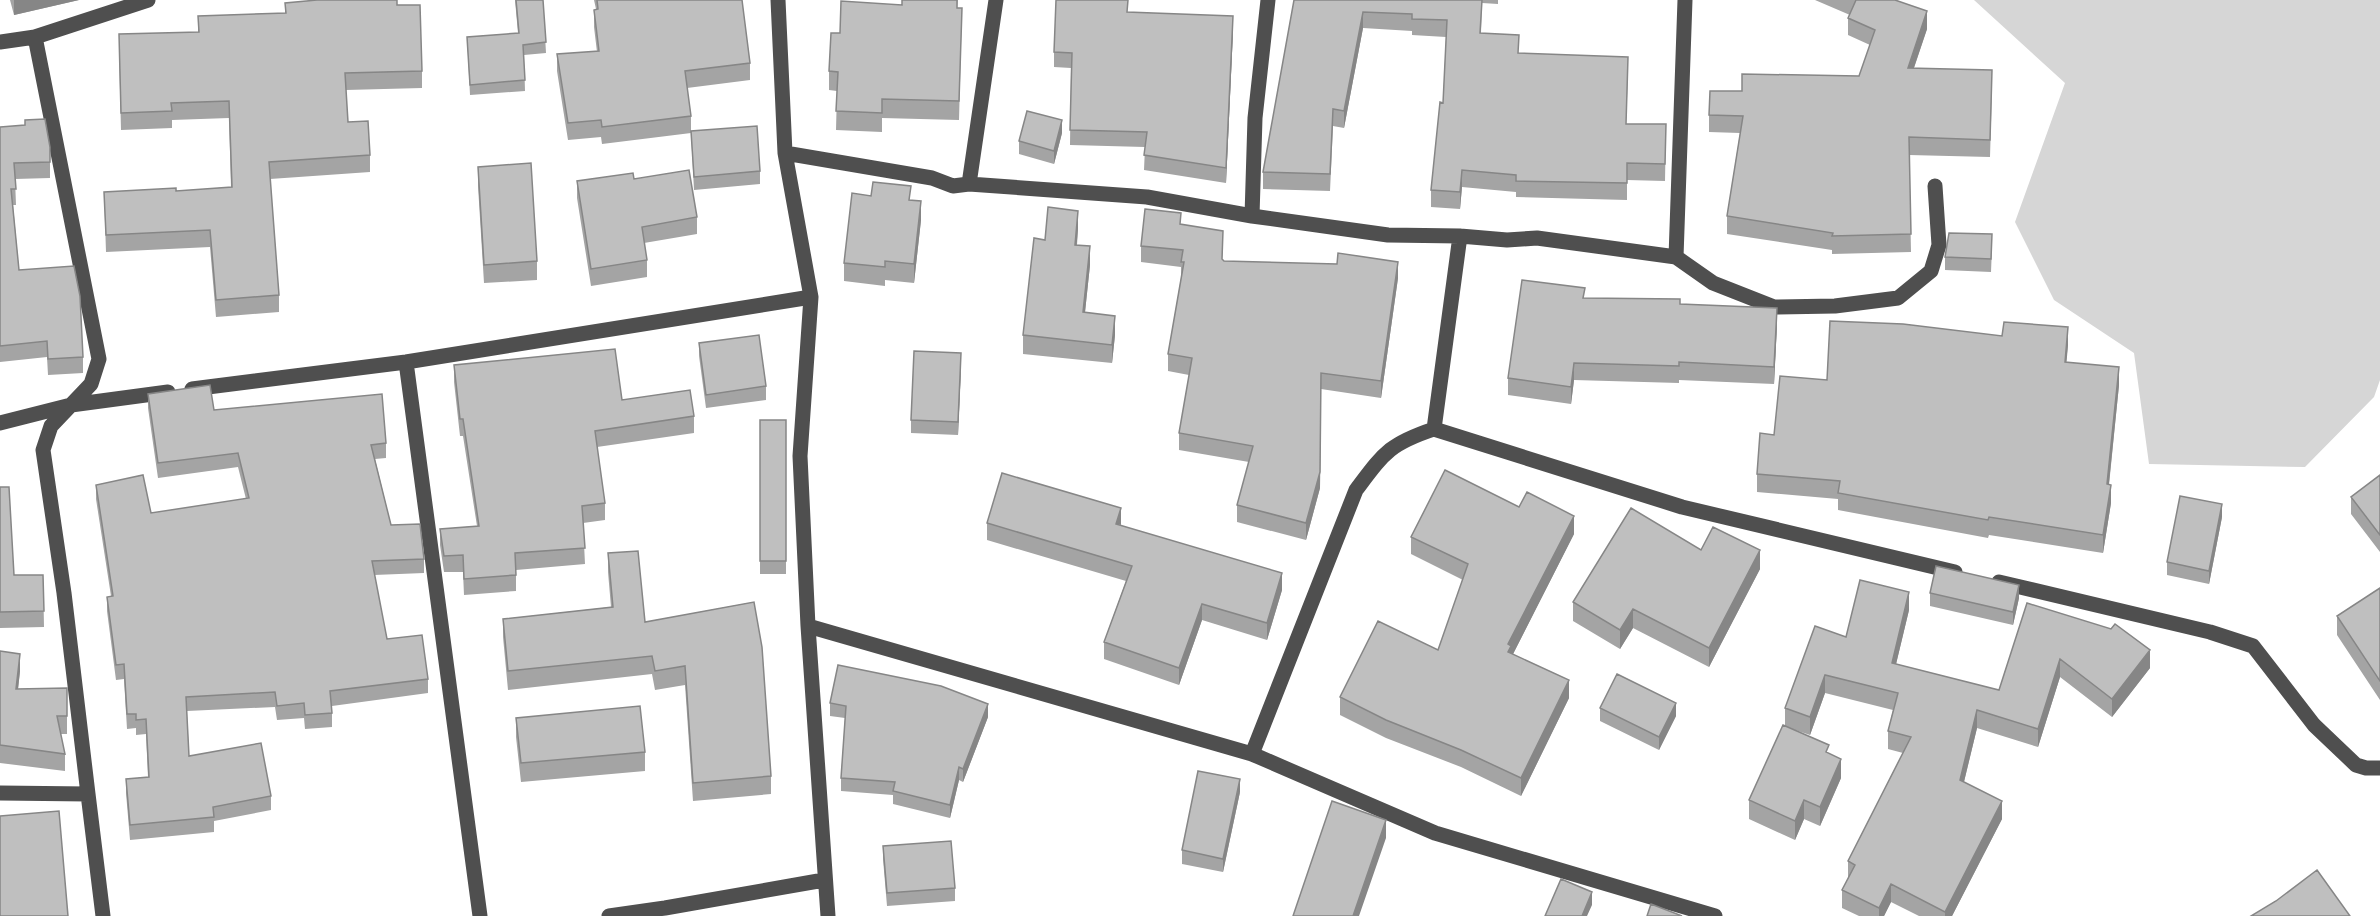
<svg xmlns="http://www.w3.org/2000/svg" width="2380" height="916" viewBox="0 0 2380 916" font-family="'Archivo Narrow',sans-serif">
	<style>
		.green { fill: #d6d6d6 }
		.lines { fill: none; stroke-linecap: round; stroke-linejoin: round }
		.minor { stroke: #4f4f4f; stroke-width: 15 }
		.wall { fill: #a4a4a4 }
		.shaded-wall { fill: #868686 }
		.building { fill: #bfbfbf; stroke: #868686; stroke-width: 1.5 }
	</style>
	<rect width="100%" height="100%" fill="#fff"/>
	<!-- green -->
	<path class="green" d="M1974,0h406v380l-6,17 -69,70 -156,-3 -15,-111 -80,-53 -39,-78 50,-139z"/>
	<g class="lines">
		<!-- minor -->
		<path class="minor" d="M778,0l7,153 26,144 -11,159 8,170 20,290
			M35,37l64,322 -8,25 -40,42 -8,24 21,143 24,201
			M0,42l35,-5 113,-37
			M785,153l147,25 21,8 16,-2 178,13 105,19 136,19 72,1 47,4 30,-2 139,19 37,26 61,24 61,-1 63,-8 33,-27 8,-26 -4,-59
			M969,184l27,-184
			M1252,216l3,-98 13,-118
			M1676,257l9,-257
			M406,362l74,554
			M192,389l214,-27 405,-65
			M0,423l71,-18 97,-13
			M1434,429l26,-193
			M1999,582l211,50 43,14 61,79 42,40 10,3h14
			M808,626l444,128 183,79 280,83
			M1252,754l104,-264c28,-37 33,-46 78,-61l248,78 273,65
			M0,793l88,1 15,122
			M609,916l56,-8 159,-28"/>
	</g>
	<!-- wall -->
	<path class="wall" d="M10,0h69l-65,15z
		M515,0h28l3,53 -22,2 1,36 -55,4 -3,-58 51,-4z
		M594,0h148l8,63v17l-63,8 4,28v15l69,40v13l-66,6 -3,-57 -89,11 -1,-7 -33,3 -11,-69v-17l40,-2 -3,-25v-17l2,-1z
		M958,0l-1,8h5l-3,112 -77,-2v14l-46,-2 1,-39 -8,-1v-19l11,-38 62,-28z
		M1294,0h204v4l-16,-1 -1,30 38,20 109,21 -2,50h40l-1,57 -38,-1v20l-111,-3v-5l-54,-5 -2,22 -29,-2v-17l12,-87 3,-66 -34,-2v-4l-49,-3 -19,100 -11,-2 -3,65 -67,-2v-17z
		M1815,0h80l32,29 -13,39 78,20 -2,69 -81,-2 2,97 -79,2v-4l-105,-16v-18l13,-83 -31,-1v-17l33,-24 117,-15 11,-31 -22,-10v-17l2,-3z
		M285,3l112,2 25,66v17l-76,2 2,32 22,33v17l-100,7 9,116v17l-63,5 -6,-70 -104,5 -2,-60 72,-1 55,-4 -2,-69 -57,2v8l-51,2 -2,-79 79,-19v-16l87,-3z
		M1128,12l105,19 -7,152 -82,-13 1,-23 -75,-2 1,-77 -17,-1v-15z
		M0,127l50,20v31l-35,1 1,26h-3l6,65 64,87v16l-35,2 -1,-18 -47,5z
		M1062,133l-8,31 -35,-10v-13z
		M478,167l59,94v19l-53,3 -6,-97z
		M577,181l120,36v17l-53,9 3,17v17l-56,9 -14,-88z
		M911,200l10,20 -7,63 -29,-3v6l-41,-5v-18z
		M1181,224l42,24 -1,11 2,2 174,17 -17,120 -60,-9 -1,99 -14,52 -69,-18v-17l12,-43 -70,-12v-17l10,-58 -21,-4v-17l13,-76v-11l-40,-5v-16z
		M1078,229l-1,16 13,20 -5,47 30,23 -3,28 -89,-9v-19l22,-95z
		M1992,247l-1,25 -46,-2v-13z
		M1585,298l95,6 97,21 -3,59 -95,-4v3l-105,-3 -3,24 -63,-9v-17z
		M699,343l67,43v14l-60,8 -7,-52z
		M2068,345l-2,17 53,23 -10,100 2,18 -8,50 -114,-18 -1,3 -150,-28v-11l-81,-7v-18l17,-39 53,-55z
		M454,365l240,51v17l-97,14 8,56v17l-22,3 2,41 -69,6v21l-52,4 -1,-23h-19l-4,-27v-16l37,-3 -14,-90h-3l-6,-54z
		M961,367l-3,68 -47,-2v-13z
		M148,394l66,16 172,33v15l-11,1 16,66 33,34v14l-50,2 13,64 41,40v14l-96,13v21l-27,2 -1,-11 -27,2 -2,-13 -88,4 2,45 82,40v14l-57,11v11l-84,8 -4,-47v-14l22,-2 -2,-43 -10,1v-7l-9,1 -3,-50 -8,1 -9,-69v-14l4,-1 -15,-97v-14l55,28 95,-14 -8,-32 -80,11 -10,-70z
		M760,420h26v154h-26z
		M2380,475v77l-29,-38v-17z
		M0,487l14,88h29l1,52 -44,1z
		M1519,507l55,27 -61,120 56,44 -48,98 -60,-29 -75,-29 -46,-23v-18l98,-47 25,-70 -52,-26v-17z
		M2222,517l-13,67 -42,-9v-13z
		M987,523l134,3 161,64 -15,50 -65,-20 -23,65 -75,-26v-17l22,-61 -139,-41z
		M1701,550l59,19 -51,98 -76,-39 -13,21 -47,-28v-19z
		M608,553l37,69 109,-20 17,174v18l-78,7 -8,-116 -30,5 -3,-16 -144,16 -5,-53v-18l108,-12 -3,-35z
		M2380,588v112l-43,-65v-19z
		M1930,593l89,5 -6,27 -83,-19z
		M2027,603l123,65 -38,49 -52,-40 -22,70 -61,-19 -13,54 38,37 -50,97h-33l-28,-14 -7,14h-25l-17,-8v-18l6,-11v-18l55,-108 -15,-4v-18l5,-21 -68,-17 -15,42 -21,-7 40,26 12,24 -21,48 -16,-7 -9,21 -46,-21v-19l36,-74v-18l61,-71 63,-27 -13,54 103,26z
		M0,651l20,20 -2,18 49,-1v46h-7l5,20v17l-65,-8z
		M830,703l158,14 -25,65 -4,-2 -9,38 -57,-14v-9l-52,-4v-13l4,-60 -15,-2z
		M1600,708l76,8 -17,34 -59,-29z
		M516,718l129,34v19l-124,11 -5,-45z
		M1240,792l-17,80 -41,-8v-14z
		M883,846l72,42v13l-68,5 -4,-47z"/>
	<!-- shaded-wall -->
	<path class="shaded-wall" d="M14,0h65l-65,15z
		M1927,11v18l-19,56v-17z
		M1363,12v16l-19,100v-17z
		M1233,16v15l-7,152v-15z
		M1062,120v13l-8,31v-13z
		M1462,170v17l-2,22v-17z
		M921,201v19l-7,63v-19z
		M1078,211v18l-3,34v-18z
		M1090,246v19l-7,66v-19z
		M1398,262v16l-17,120v-17z
		M1777,308v17l-3,59v-17z
		M1115,316v19l-3,28v-18z
		M2068,327v18l-3,35v-18z
		M961,353v14l-3,68v-13z
		M1574,363v17l-3,24v-17z
		M2119,367v18l-12,117v-18z
		M1321,373l-1,115 -14,52v-17z
		M2111,485v18l-8,50v-18z
		M2222,504v13l-13,67v-13z
		M1121,508v17l-5,-1z
		M1574,516v18l-63,124 -3,12v-26z
		M1760,550v19l-51,98v-19z
		M1282,573v17l-15,50v-17z
		M2019,585v13l-6,27v-13z
		M1909,592v18l-17,71v-18z
		M1202,604v16l-23,65v-17z
		M1633,609v19l-13,21v-19z
		M2150,650v18l-38,49v-18z
		M20,654v17l-4,36v-18z
		M2060,659v18l-22,70v-18z
		M1825,675v18l-15,42v-18z
		M1569,680v18l-48,98v-18z
		M1676,703v13l-17,34v-13z
		M988,704v13l-25,65v-13z
		M1977,710v18l-17,70v-18z
		M1841,759v19l-21,48v-19z
		M959,767v13l-9,38v-13z
		M1240,779v13l-17,80v-13z
		M1804,800v19l-9,21v-19z
		M2002,801v18l-50,97h-7v-4z
		M1386,820v18l-27,78h-6z
		M1891,884v18l-7,14h-5v-8z
		M1592,892v13l-5,11h-5z"/>
	<!-- building -->
	<path class="building" d="M317,0h80v5h23l2,66 -77,2 3,49 20,-1 2,34 -101,7 10,133 -63,5 -6,-70 -104,5 -2,-43 72,-4v3l56,-4 -3,-86 -58,2 1,8 -51,2 -2,-79 80,-2 -1,-16 88,-3 -1,-10z
		M516,0h27l3,42 -23,3 2,35 -55,5 -3,-48 52,-4z
		M597,0h145l8,63 -65,8 6,45 -89,11 -1,-7 -33,3 -11,-69 42,-3 -5,-41 4,-1z
		M902,0h55v8h5l-3,93 -77,-2v14l-46,-2 2,-39 -9,-1 2,-38h9l1,-32 61,4z
		M1056,0h72l-1,12 106,4 -7,152 -82,-13 3,-23 -77,-2 2,-77 -18,-1z
		M1294,0h188l-2,33 39,2 -1,18 110,4 -2,67h40l-1,40 -38,-1v20l-111,-2v-6l-54,-5 -2,22 -29,-2 9,-88 3,1 4,-83 -35,-1v-5l-49,-2 -19,99 -11,-2 -3,65 -67,-2z
		M1855,0h40l32,11 -19,57 84,2 -2,70 -81,-3 2,97 -79,2 1,-3 -106,-17 16,-100 -34,-1 1,-24h32v-17l117,2 16,-46 -27,-12 8,-18z
		M1027,111l35,9 -8,31 -35,-10z
		M45,119l5,28v15l-36,1 2,26h-5l8,81 55,-4 6,30 3,61 -35,2 -1,-18 -47,5v-219l25,-2v-5z
		M757,126l3,45 -66,6 -3,-46z
		M531,163l6,98 -53,4 -6,-98z
		M689,170l8,47 -55,10 5,33 -56,9 -14,-88 56,-8 1,6z
		M873,182l38,4 -2,14 12,1 -7,63 -29,-3v6l-41,-4 8,-70 19,3z
		M1048,207l30,4 -3,34 15,1 -7,66 32,4 -3,29 -89,-10 11,-97 11,2z
		M1145,209l36,4 -1,11 43,7 -1,28 2,2 113,3 1,-11 60,9 -17,119 -60,-8 -1,99 -14,51 -69,-18 16,-59 -74,-13 13,-75 -24,-4 16,-92h-3l2,-12 -42,-4z
		M1949,233l43,1 -1,25 -46,-2z
		M1522,280l63,8 -2,10 97,1v5l97,4 -3,59 -95,-5v4l-105,-3 -3,24 -63,-9z
		M1830,321l73,3 99,12 2,-14 64,5 -3,35 54,5 -12,117 4,1 -8,50 -114,-18 -1,3 -150,-27 2,-12 -83,-7 3,-41 14,2 6,-59 47,4z
		M759,335l7,51 -60,9 -7,-52z
		M615,349l7,51 68,-10 4,26 -99,15 10,72 -23,3 3,42 -70,5 1,22 -52,4 -1,-24 -19,1 -4,-27 39,-3 -16,-107h-3l-6,-54z
		M914,351l47,2 -3,69 -47,-2z
		M210,385l4,25 168,-16 4,49 -15,2 20,80 29,-1 4,35 -52,2 15,78 35,-4 6,44 -98,12 2,22 -27,2 -1,-12 -27,3 -2,-14 -89,5 3,59 72,-13 10,53 -58,11 1,10 -84,8 -4,-46 23,-2 -3,-58 -10,1v-6h-9l-3,-50 -8,1 -9,-68 6,-1 -17,-111 47,-10 8,38 98,-15 -11,-45 -80,10 -10,-69z
		M760,420h26v141h-26z
		M1445,470l74,37 8,-15 47,24 -66,128 3,2 -3,6 61,28 -48,98 -60,-28 -75,-30 -46,-23 38,-76 60,29 30,-86 -57,-27z
		M1002,473l119,35 -5,16 166,49 -15,50 -65,-19 -23,64 -75,-26 28,-76 -145,-43z
		M2380,475v60l-29,-38z
		M0,487h9l5,88h29l1,36 -44,1z
		M2180,496l42,8 -13,67 -42,-9z
		M1631,508l70,42 12,-23 47,23 -51,98 -76,-39 -13,21 -47,-28z
		M638,551l7,71 109,-20 8,45 9,129 -78,7 -8,-117 -30,5 -3,-15 -144,15 -5,-52 110,-12 -5,-54z
		M1936,566l83,19 -6,27 -83,-19z
		M1860,580l49,12 -17,71 107,27 28,-87 84,26 4,-5 35,26 -38,49 -52,-40 -22,70 -61,-19 -17,70 42,21 -57,111 -54,-28 -12,24 -37,-18 13,-25 -7,-4 63,-124 -23,-6 10,-38 -73,-18 -15,42 -25,-9 30,-82 31,11z
		M2380,588v93l-43,-65z
		M0,651l20,3 -4,35 51,-1v28h-10l8,38 -65,-9z
		M838,665l103,21 47,18 -25,65 -4,-2 -9,38 -57,-14 2,-9 -54,-4 5,-72 -16,-3z
		M1617,674l59,29 -17,34 -59,-29z
		M640,706l5,46 -124,11 -5,-45z
		M1783,725l46,20 -3,7 15,7 -21,48 -16,-7 -9,21 -46,-21z
		M1198,771l42,8 -17,80 -41,-9z
		M1332,801l54,19 -33,96h-60z
		M59,811l9,105h-68v-100z
		M951,841l4,47 -68,5 -4,-47z
		M2317,870l33,46h-99l25,-15z
		M1561,879l31,13 -10,24h-37z
		M1651,904l31,12h-35z"/>
</svg>
